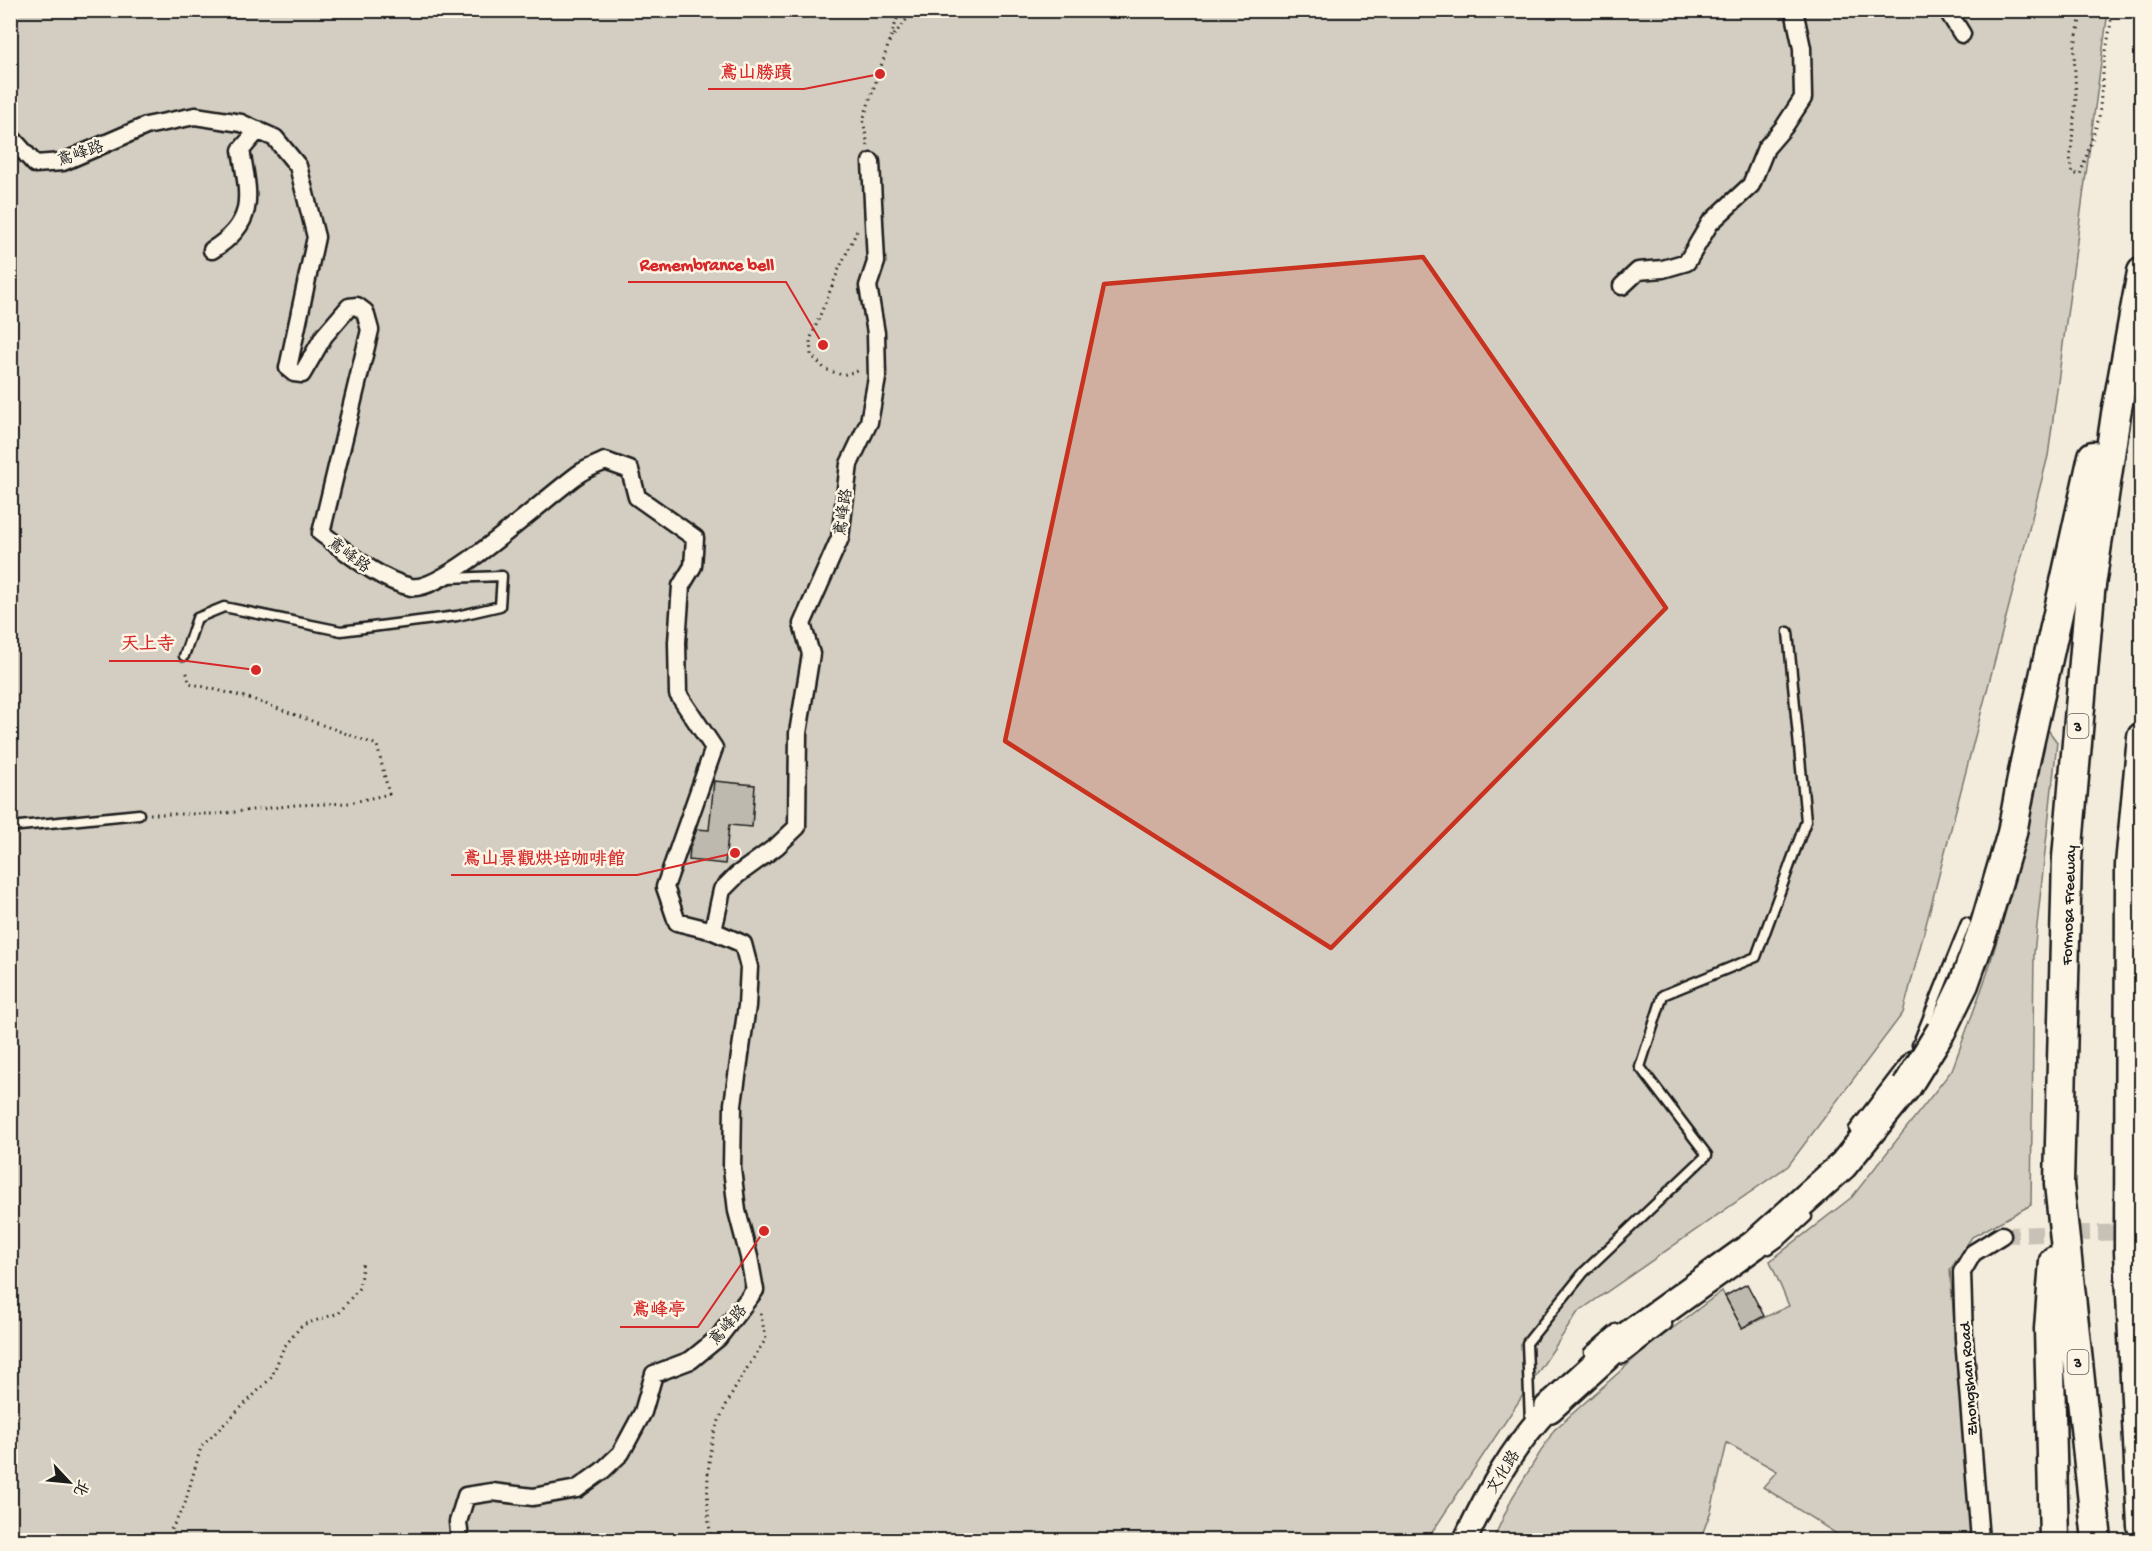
<svg xmlns="http://www.w3.org/2000/svg" width="2152" height="1551" viewBox="0 0 2152 1551" font-family="'Gochi Hand','LXGW WenKai TC',sans-serif">
	<style>
		.green { fill: #d3cec1; stroke: #78756e; stroke-width: 1.5 }
		.building { fill: #beb9ae; stroke: #1c1c1c; stroke-width: 1.5 }
		.lines { fill: none; stroke-linecap: round; stroke-linejoin: round }
		.street-tunnel { stroke: #c8c2b6; stroke-width: 16; stroke-dasharray: 16 8; stroke-linecap: butt }
		.lane-casing { stroke: #1c1c1c; stroke-width: 13 }
		.street-casing { stroke: #1c1c1c; stroke-width: 21 }
		.secondary-casing { stroke: #1c1c1c; stroke-width: 27 }
		.highway-casing { stroke: #1c1c1c; stroke-width: 33 }
		.path { stroke: #1c1c1c; stroke-width: 3; stroke-dasharray: 1.5 4.5; stroke-linecap: butt }
		.lane { stroke: #fcf5e5; stroke-width: 8 }
		.street { stroke: #fcf5e5; stroke-width: 16 }
		.secondary { stroke: #fcf5e5; stroke-width: 22 }
		.highway { stroke: #fcf5e5; stroke-width: 28 }
		.highway-bridge-casing { stroke: #1c1c1c; stroke-width: 33; stroke-linecap: butt }
		.highway-bridge { stroke: #fcf5e5; stroke-width: 28 }
		.marked { fill: #c8321e; fill-opacity: 0.2; stroke: #c8321e; stroke-width: 4.5; stroke-linejoin: round }
		.labels { text-anchor: middle; stroke-width: 5; stroke-linejoin: round; paint-order: stroke }
		.shield { fill: #fcf5e5; stroke: #5f5d58; stroke-width: 1.5 }
		.shield-label { font-size: 15px; font-weight: bold; fill: #1c1c1c }
		.street-label { font-size: 16px; fill: #1c1c1c; stroke: #fcf5e5 }
		.leader { fill: none; stroke: #d62828; stroke-width: 2 }
		.callout-dot { fill: #d62828; stroke: #fcf5e5; stroke-width: 2 }
		.callout-label { font-size: 18px; text-anchor: middle; font-weight: bold; fill: #d62828; stroke: #fcf5e5; stroke-width: 5; stroke-linejoin: round; paint-order: stroke }
	</style>
	<rect width="100%" height="100%" fill="#f3ecdd"/>
	<filter id="ink" filterUnits="userSpaceOnUse"><feTurbulence type="fractalNoise" baseFrequency=".0167" numOctaves="2"/><feDisplacementMap in="SourceGraphic" scale="12" xChannelSelector="R" yChannelSelector="G"/><feConvolveMatrix kernelMatrix="1 2 1 2 8 2 1 2 1" color-interpolation-filters="sRGB"/></filter>
	<g filter="url(#ink)">
		<!-- green -->
		<path class="green" d="M11,11h2097l-60,445 -145,557 -115,153 -210,146 -151,228h-1416z
			M2043,723l14,19 -23,211 -3,252 -59,32 -22,33 21,265 -20,5h-67v-2l-8,2h-30l-83,-53 14,-16 -50,-28 -16,68 -11,29h-207l19,-42 42,-68 90,-80 78,-59 20,37 47,-22 -19,-45 82,-64 100,-127 35,-96 29,-98z"/>
		<!-- building -->
		<path class="building" d="M714,781l41,4 -3,42 -23,-2 -4,39 -36,-4 1,-13 7,-18 12,1z
			M1747,1284l17,32 -22,12 -17,-32z"/>
		<g class="lines">
			<!-- street-tunnel -->
			<path class="street-tunnel" d="M2002,1235l136,-3"/>
			<defs>
				<path id="lane" d="M184,656l13,-38 27,-11 117,24 116,-15 43,-10 2,-30 -54,2
					M10,827l129,-13
					M1917,1045l49,-122
					M1854,1129l56,-73
					M1769,1249l14,-10 24,-22
					M1589,1352l27,-23
					M1623,1359l44,-34
					M1530,1423l-3,-80 57,-71 123,-117 -67,-88 23,-72 93,-38 50,-136 -18,-189"/>
				<path id="street" d="M1947,10l15,24
					M10,136l25,28 28,-2 83,-36 49,-10 46,7 34,15 23,28 18,71 -28,131 6,5 8,1 22,-38 25,-29 8,-1 8,6 5,18 -49,203c26,19 58,47 90,54 33,6 138,-93 169,-114 8,-5 17,-8 25,-12l25,9 7,27 58,41 -2,28 -12,20 -4,56 1,52 36,54 -49,139 12,35 36,9
					M212,250c45,-28 37,-54 29,-100l17,-20
					M1622,286l16,-15 25,-2 24,-7 23,-39 41,-38 15,-37 18,-21 19,-29 -1,-50 -8,-38
					M460,1540l-2,-18 8,-26 26,-4 41,5 44,-8 25,-18 19,-18 22,-41 11,-38 37,-14 27,-22 37,-48 -6,-33 -12,-46 -5,-43 1,-64 14,-98 2,-39 -6,-23 -30,-13 9,-41 15,-15 40,-29 20,-19 1,-94 13,-79 -9,-30 38,-86 9,-74 20,-42 8,-44 -1,-45 -8,-47 8,-24 -5,-100
					M1980,1540l-16,-202 -2,-66 11,-19 29,-18"/>
				<path id="secondary" d="M1465,1540c23,-48 47,-93 84,-132"/>
				<path id="highway" d="M2142,737l-12,128 -1,387 13,274
					M1941,1031l23,-47 21,-59 27,-92 13,-71 68,-306
					M1549,1408l80,-73 125,-90 89,-80 64,-79
					M2054,1540l-5,-211 5,-68
					M2097,1540l-38,-356 8,-326 23,-266 26,-178 26,-142"/>
			</defs>
			<!-- lane casing -->
			<use href="#lane" class="lane-casing"/>
			<!-- street casing -->
			<use href="#street" class="street-casing"/>
			<!-- secondary casing -->
			<use href="#secondary" class="secondary-casing"/>
			<!-- highway casing -->
			<use href="#highway" class="highway-casing"/>
			<!-- path -->
			<path class="path" d="M2082,10l-8,40 2,48 -6,65 2,10 8,2 19,-57 5,-55 9,-53
				M894,35l20,-25
				M868,146l-5,-26 37,-110
				M857,231l-18,38 -29,71 1,15 14,14 17,6 15,-4 2,-3
				M150,814h67l79,-9 53,-2 40,-9 -12,-49 -125,-46 -63,-16 -3,-14
				M165,1540l19,-33 17,-60 70,-69 13,-31 18,-22 37,-12 20,-25 4,-26
				M712,1540c-7,-25 -6,-91 5,-115 13,-31 31,-59 49,-86l-6,-27"/>
			<!-- lane -->
			<use href="#lane" class="lane"/>
			<!-- street -->
			<use href="#street" class="street"/>
			<!-- secondary -->
			<use href="#secondary" class="secondary"/>
			<!-- highway -->
			<use href="#highway" class="highway"/>
			<defs>
				<path id="highway-bridge" d="M1907,1086l34,-55"/>
			</defs>
			<!-- highway-bridge casing -->
			<use href="#highway-bridge" class="highway-bridge-casing"/>
			<!-- highway-bridge -->
			<use href="#highway-bridge" class="highway-bridge"/>
		</g>
	</g>
	<!-- marked area -->
	<path class="marked" d="M1423,257l243,351 -335,340 -326,-207 99,-457z"/>
	<g class="labels">
		<!-- shield labels -->
		<g class="shield">
			<rect x="2067.5" y="714" width="21" height="24" rx="4.5"/>
			<rect x="2067.5" y="1350" width="21" height="24" rx="4.5"/>
		</g>
		<g class="shield-label">
			<text x="2078" y="731">3</text>
			<text x="2078" y="1367">3</text>
		</g>
		<!-- street labels -->
		<g class="street-label">
			<text transform="translate(80 152) rotate(-19)" y="6">鳶峰路</text>
			<text transform="translate(842 512) rotate(-82)" y="6">鳶峰路</text>
			<text transform="translate(350 554) rotate(36)" y="6">鳶峰路</text>
			<text transform="translate(2067 905) rotate(-88)" y="6">Formosa Freeway</text>
			<text transform="translate(727 1324) rotate(-49)" y="6">鳶峰路</text>
			<text transform="translate(1967 1379) rotate(-94)" y="6">Zhongshan Road</text>
			<text transform="translate(1502 1471) rotate(-58)" y="6">文化路</text>
		</g>
	</g>
	<!-- callouts -->
	<path class="leader" d="M880 74L804 89H708M823 345L786 282H628M256 670L187 661H109M735 853L637 875H451M764 1231L698 1327H620"/>
	<g class="callout-dot">
		<circle cx="880" cy="74" r="6"/>
		<circle cx="823" cy="345" r="6"/>
		<circle cx="256" cy="670" r="6"/>
		<circle cx="735" cy="853" r="6"/>
		<circle cx="764" cy="1231" r="6"/>
	</g>
	<g class="callout-label">
		<text x="756" y="78">鳶山勝蹟</text>
		<text x="707" y="270">Remembrance bell</text>
		<text x="148" y="649">天上寺</text>
		<text x="544" y="864">鳶山景觀烘培咖啡館</text>
		<text x="659" y="1315">鳶峰亭</text>
	</g>
	<!-- margin -->
	<rect width="2152" height="1551" fill="none" stroke="#fcf5e5" stroke-width="36"/>
	<rect x="18" y="18" width="2116" height="1515" fill="none" stroke="#1c1c1c" stroke-width="2" filter="url(#ink)"/>
	<!-- north arrow -->
	<g transform="translate(69 1482) rotate(116)" stroke="#fcf5e5" stroke-width="4.5" paint-order="stroke">
	<path d="M0-4.5L10 22L0 15L-10 22Z" fill="#1c1c1c"/>
	<text y="-9" font-size="16" font-weight="bold" text-anchor="middle" fill="#1c1c1c">北</text>
	</g>
</svg>
